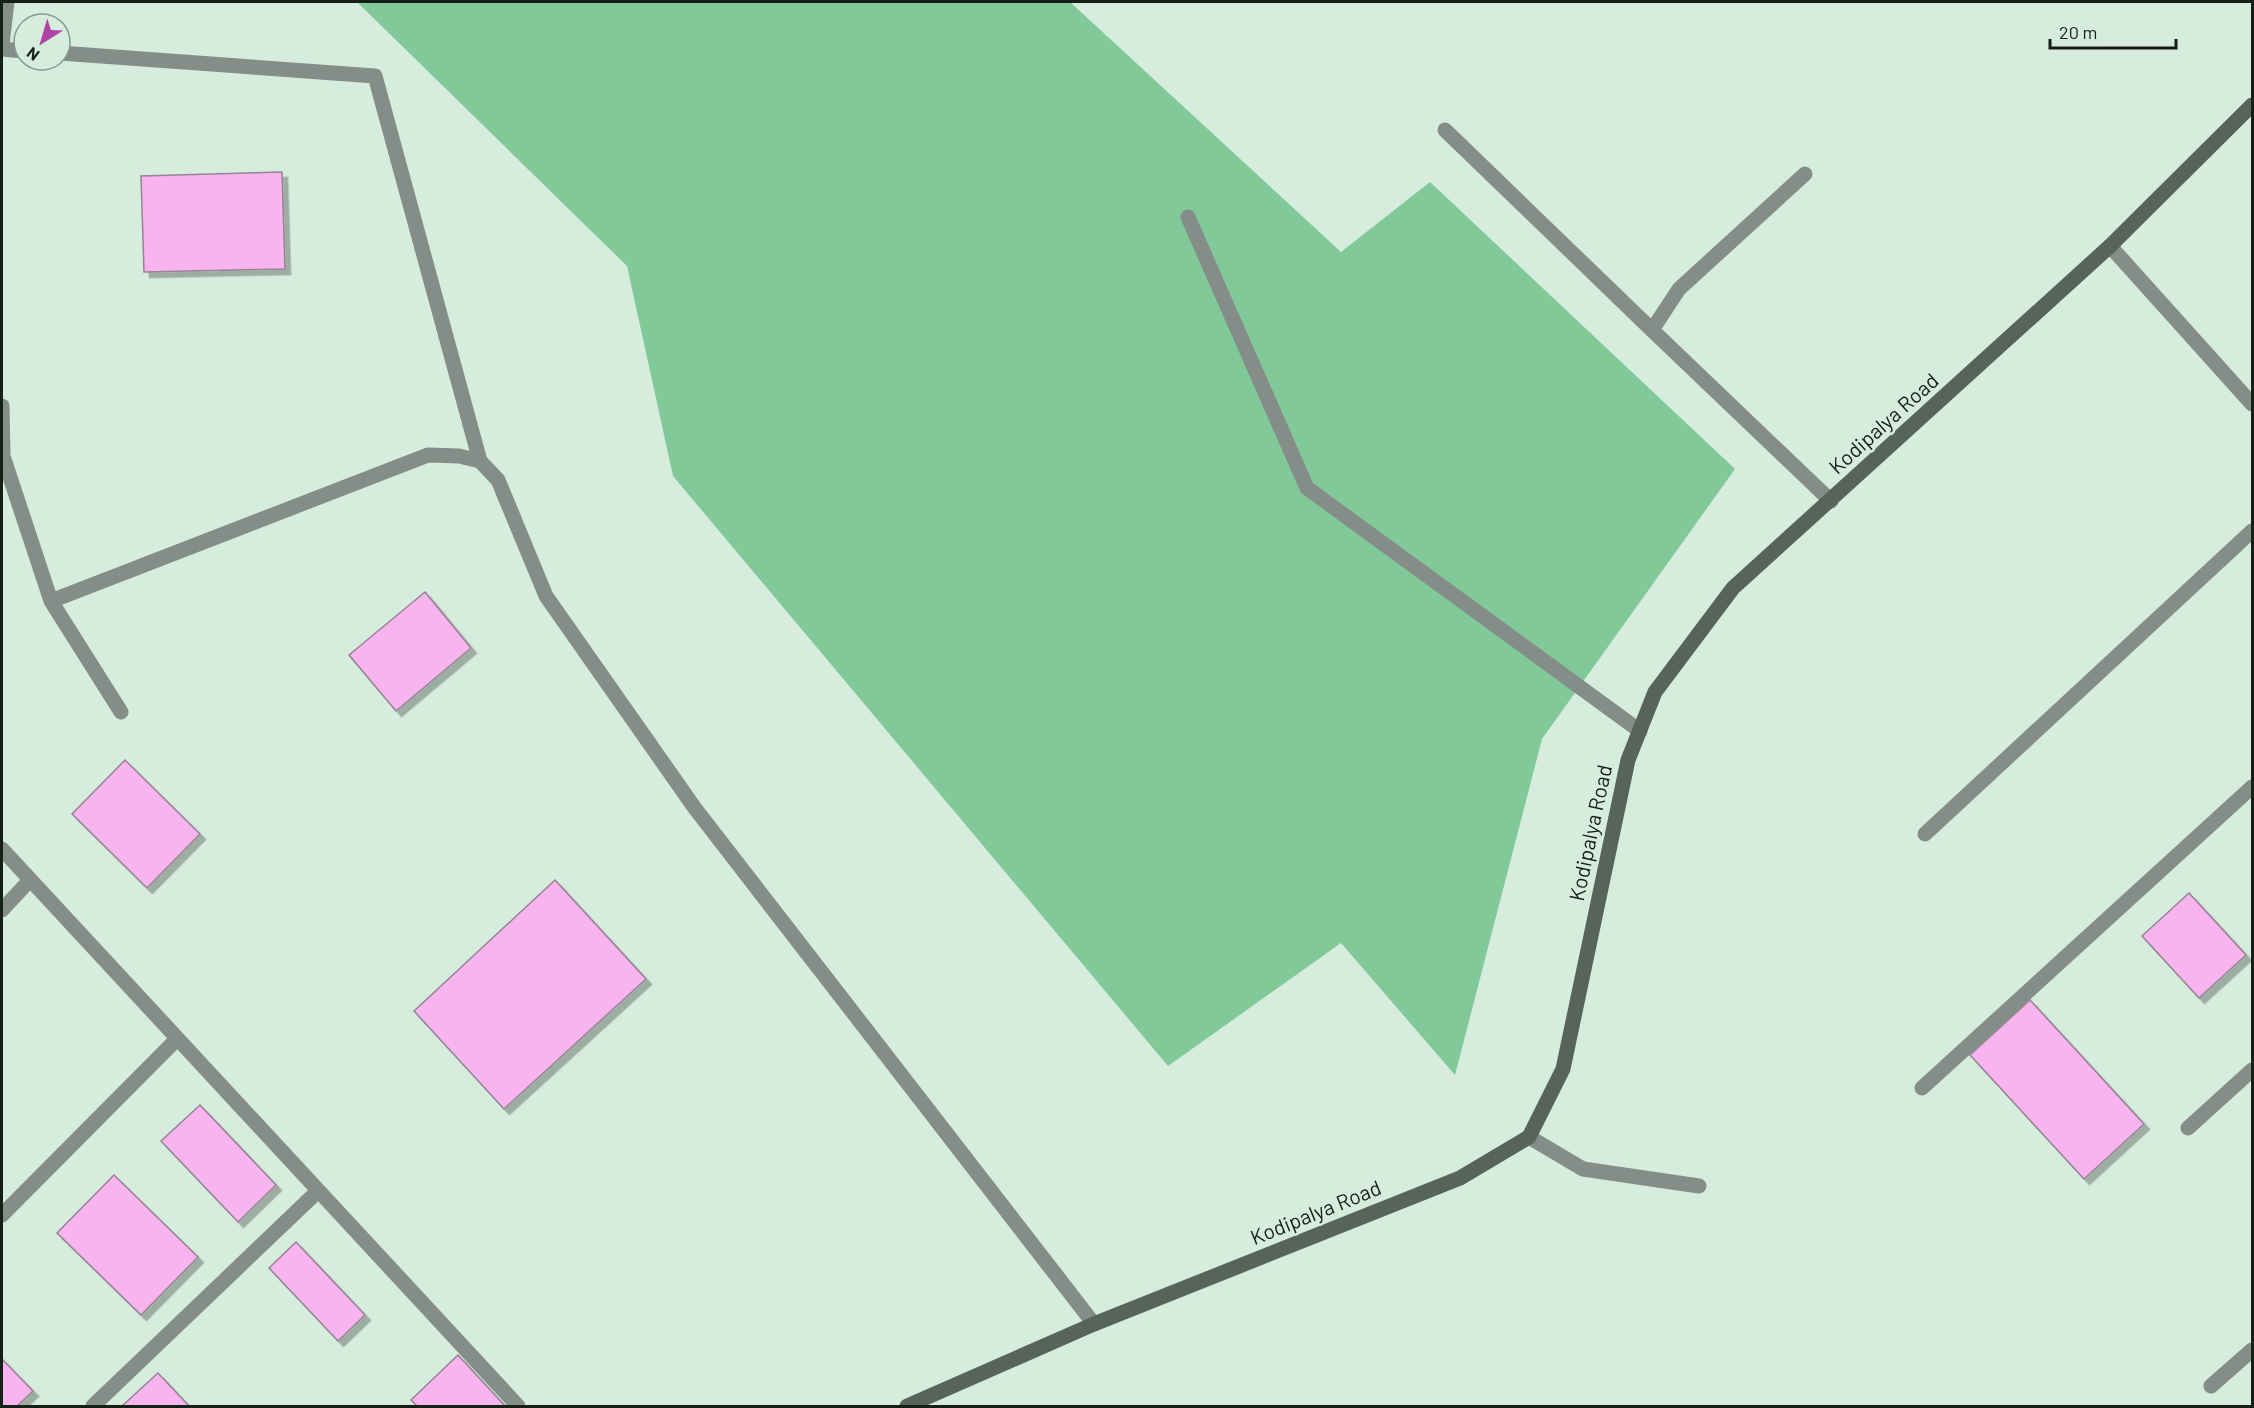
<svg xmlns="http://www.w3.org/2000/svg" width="2254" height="1408" viewBox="0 0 2254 1408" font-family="Barlow,sans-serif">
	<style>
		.green { fill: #81c998 }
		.building { fill: #f7b4ee; stroke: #968393; stroke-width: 1.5; filter: url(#shadow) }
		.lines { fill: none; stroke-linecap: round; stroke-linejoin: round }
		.lane { stroke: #848d87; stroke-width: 15 }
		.street { stroke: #848d87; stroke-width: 15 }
		.secondary { stroke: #57645a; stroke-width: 15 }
		.labels { text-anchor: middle; stroke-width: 5; stroke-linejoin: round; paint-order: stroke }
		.street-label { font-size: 21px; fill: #161e18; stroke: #d6ecdc }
	</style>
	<defs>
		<filter id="shadow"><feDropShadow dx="5.5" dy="5.5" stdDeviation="0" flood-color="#0004"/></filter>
	</defs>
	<rect width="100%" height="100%" fill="#d6ecdc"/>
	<!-- green -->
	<path class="green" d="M357,2h713l271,250 89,-70 305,287 -193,270 -87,336 -114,-132 -173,123 -495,-590 -46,-210z"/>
	<!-- building -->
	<path class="building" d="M282,172l3,97 -141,3 -3,-96z
		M425,592l46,56 -75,63 -47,-56z
		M125,760l75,74 -53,54 -75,-74z
		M555,880l91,99 -142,130 -90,-98z
		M2189,893l57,62 -47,43 -57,-62z
		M2030,1000l114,124 -60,55 -114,-124z
		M200,1105l76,80 -38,37 -77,-81z
		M114,1175l84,82 -57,58 -84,-82z
		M296,1242l69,73 -27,26 -69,-73z
		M458,1355l47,51h-88l-6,-6z
		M2,1359l31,32 -16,15h-15z
		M158,1373l31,33h-67z"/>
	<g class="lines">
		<!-- lane -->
		<path class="lane" d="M2,44l5,-42
			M2,49l22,2
			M60,53l315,23 105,385
			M2,406l1,50 48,145 70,111
			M51,601l377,-146 31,1 21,5 18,19 48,116 148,211 400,517
			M1529,1137l54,32 116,17"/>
		<!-- street -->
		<path class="street" d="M1445,130l207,200
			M1805,174l-126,115 -27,41 179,171
			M1188,217l119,271 333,243
			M2110,246l142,158
			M1925,834l327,-303
			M2,849l516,557
			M2,910l28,-30
			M1922,1088l330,-301
			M2188,1128l64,-58
			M2,1215l175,-176
			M2211,1386l41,-36
			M93,1406l225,-215"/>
		<!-- secondary -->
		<path class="secondary" d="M907,1406l187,-82 366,-146 69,-41 34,-68 65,-309 27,-68 78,-104 377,-342 142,-141"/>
	</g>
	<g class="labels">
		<!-- street labels -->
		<g class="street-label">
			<text transform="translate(1884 424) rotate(-42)" y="7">Kodipalya Road</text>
			<text transform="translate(1591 833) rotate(-78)" y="7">Kodipalya Road</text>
			<text transform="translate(1316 1213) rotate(-22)" y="7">Kodipalya Road</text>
		</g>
	</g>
	<!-- border -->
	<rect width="2254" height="1408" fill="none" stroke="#161e18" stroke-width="6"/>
	<!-- north arrow -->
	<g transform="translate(42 42) rotate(217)"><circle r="28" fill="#d6ecdc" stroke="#899a8e" stroke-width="1.5"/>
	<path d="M0-4.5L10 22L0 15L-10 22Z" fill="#ae44a5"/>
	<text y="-9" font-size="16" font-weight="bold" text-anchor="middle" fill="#161e18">N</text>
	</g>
	<!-- scale -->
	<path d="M2050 39v9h126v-9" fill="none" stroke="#161e18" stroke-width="3"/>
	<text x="2059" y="39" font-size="18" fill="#161e18" stroke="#d6ecdc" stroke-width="4.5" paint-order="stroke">20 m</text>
</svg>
